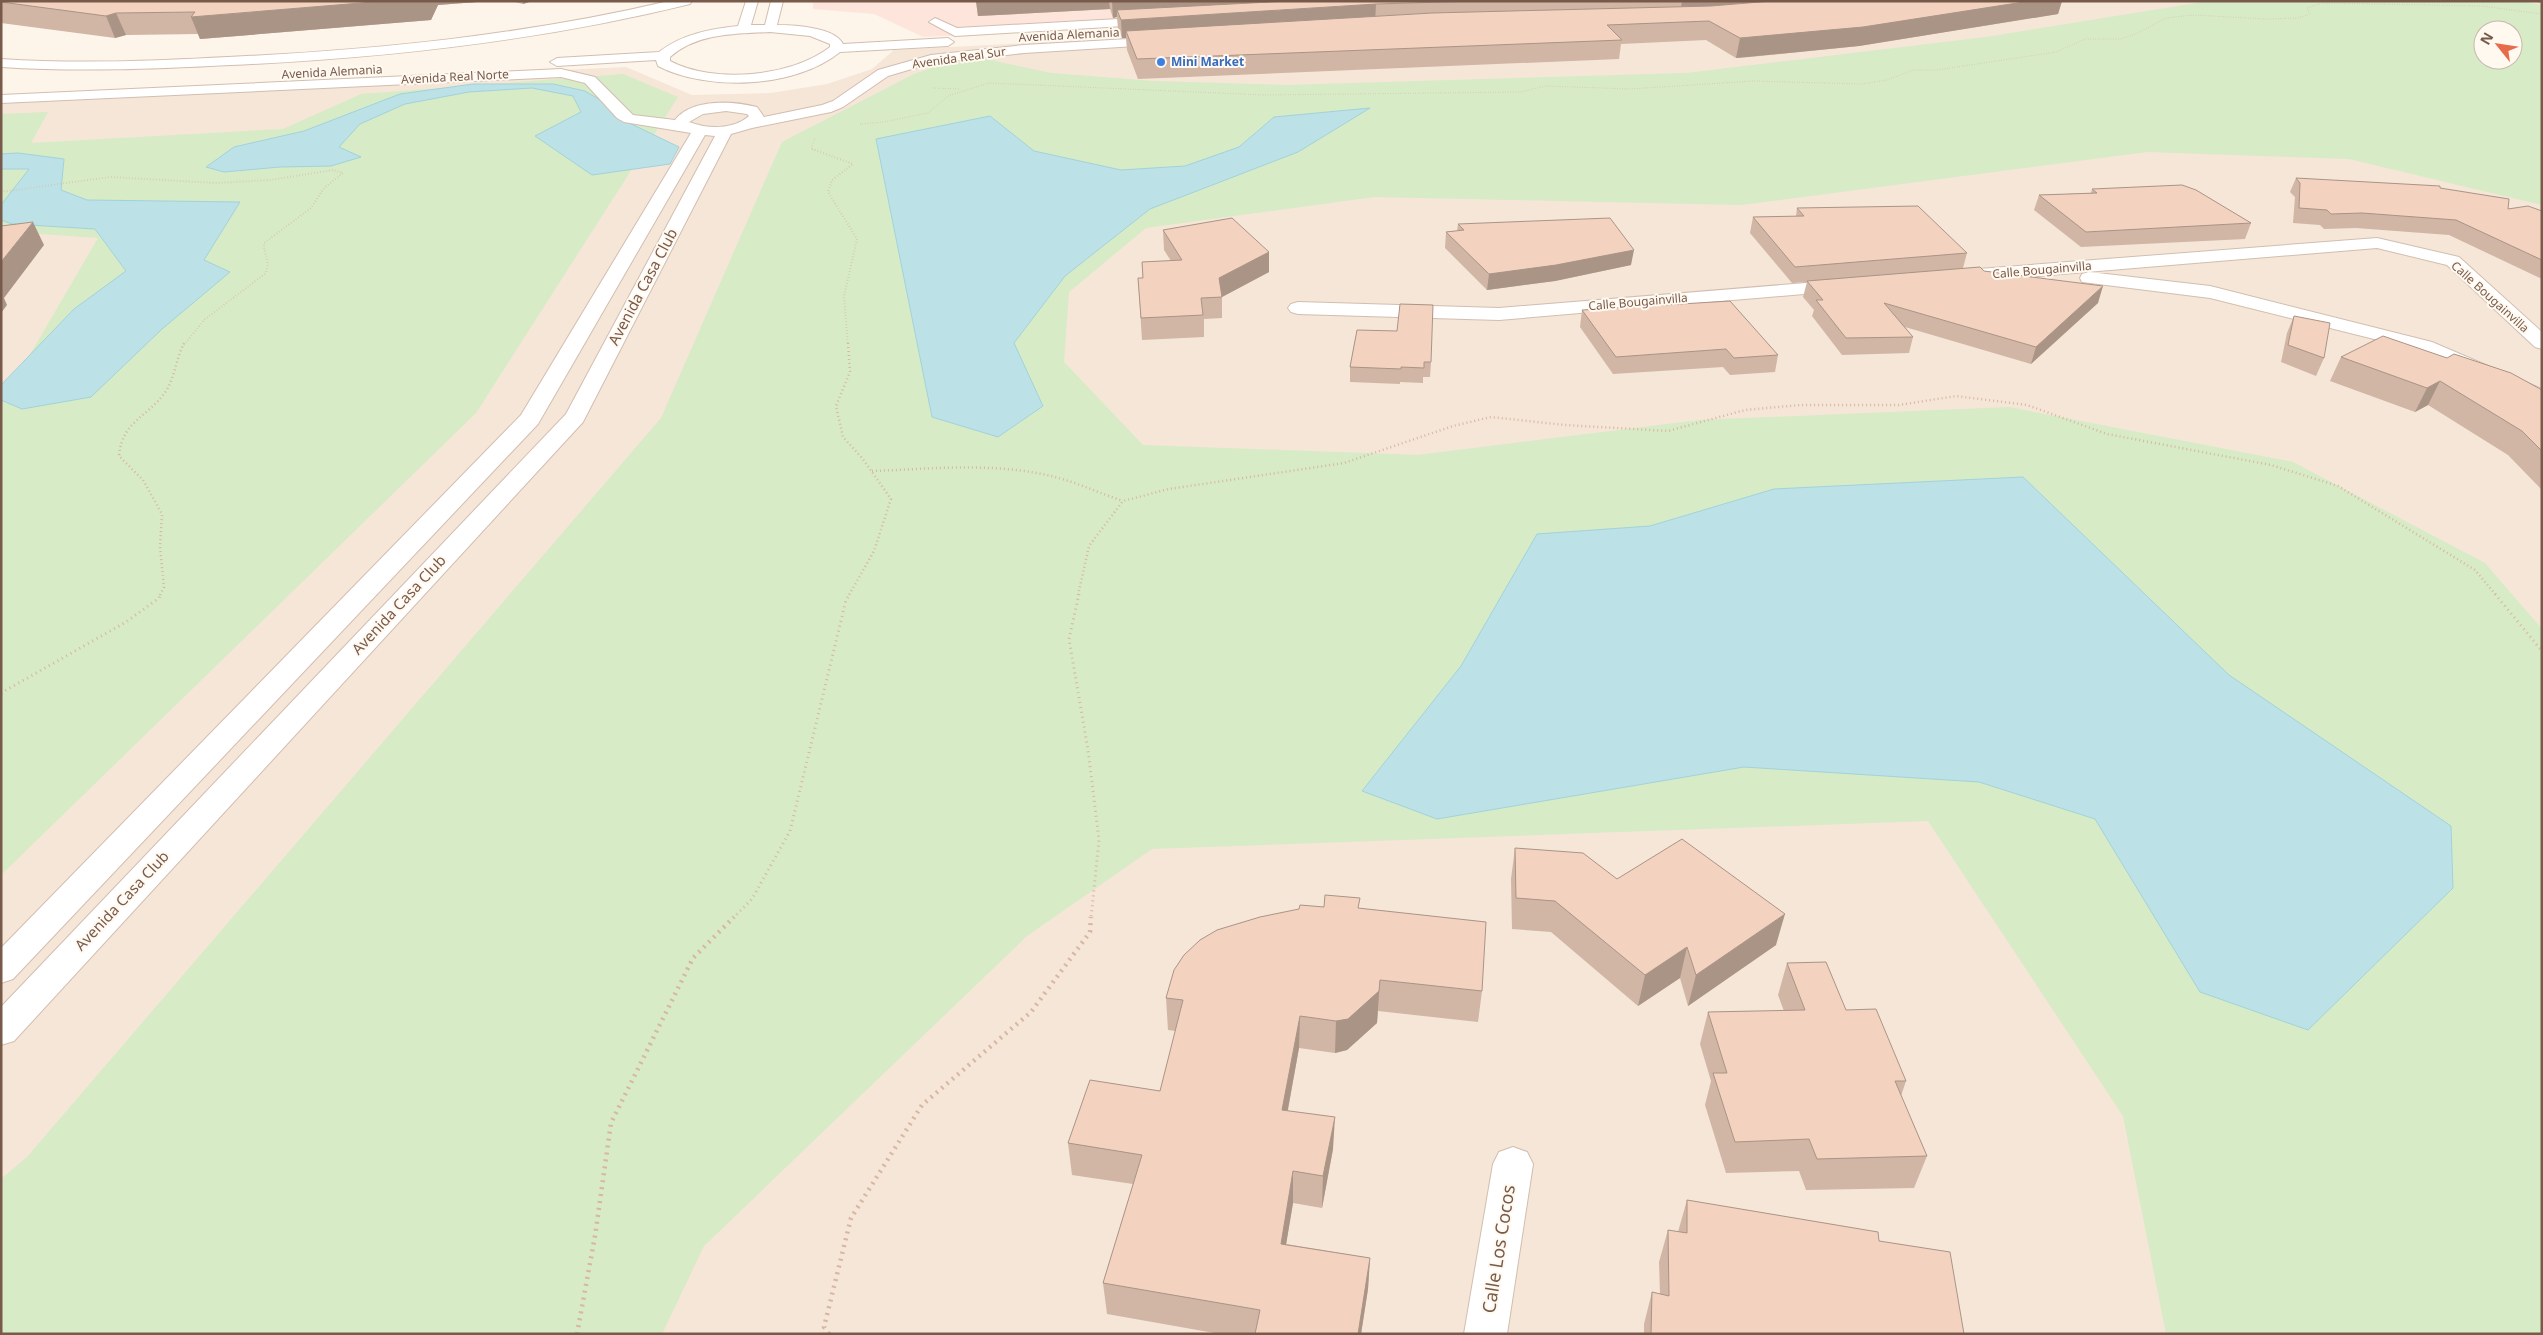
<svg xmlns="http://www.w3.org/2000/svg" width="2543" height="1335" viewBox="0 0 2543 1335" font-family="'Noto Sans',sans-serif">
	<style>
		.residential { fill: #f5e6d7; fill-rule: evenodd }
		.commercial { fill: #fde5dc }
		.green { fill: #d6ebc6; fill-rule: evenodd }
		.water { fill: #bce2e8; stroke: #a2d2da }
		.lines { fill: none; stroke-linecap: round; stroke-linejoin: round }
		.minor-casing { stroke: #d2beb0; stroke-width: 2 }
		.path-far4 { stroke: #d9b6a2; stroke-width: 1; stroke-dasharray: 0.5 2; stroke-linecap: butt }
		.path-far3 { stroke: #d9b6a2; stroke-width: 2; stroke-dasharray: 0.5 2.5; stroke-linecap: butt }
		.path-far2 { stroke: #d9b6a2; stroke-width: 2.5; stroke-dasharray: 1 3; stroke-linecap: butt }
		.path-far1 { stroke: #d9b6a2; stroke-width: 3; stroke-dasharray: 1 4; stroke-linecap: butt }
		.path { stroke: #d9b6a2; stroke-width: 4.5; stroke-dasharray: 2 5; stroke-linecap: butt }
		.minor { fill: #fff; fill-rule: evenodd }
		.wall { fill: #d1b5a5 }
		.shaded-wall { fill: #aa9486 }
		.building { fill: #f3d3c0; stroke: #aa9486 }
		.shop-dot { fill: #3f7fe0; stroke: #fff9f0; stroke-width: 2 }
		.labels { text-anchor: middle; stroke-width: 4; stroke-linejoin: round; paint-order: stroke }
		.far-street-label { font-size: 12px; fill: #785a4b; stroke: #fff9f0 }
		.far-shop-label { font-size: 12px; font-weight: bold; fill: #366cbe; stroke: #fff9f0; text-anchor: start }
		.street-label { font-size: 15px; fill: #785a4b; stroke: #fff9f0 }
		.near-street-label { font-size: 18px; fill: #785a4b; stroke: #fff9f0 }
	</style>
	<rect width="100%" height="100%" fill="#fdf5e9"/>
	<!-- residential -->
	<path class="residential" d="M1822,1h720v1333h-2541v-1238l625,-29 66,28 79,-2 56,-9 45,-15 22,-19zM2483,30h30v30h-30z"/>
	<!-- commercial -->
	<path class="commercial" d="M813,1h915l-286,10 -519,26 -49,-23 -61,-5z"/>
	<!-- green -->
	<path class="green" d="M2209,1h310l23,4v200l-193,-46 -202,-7 -406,53 -367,-8 -228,31 -77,64 -5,70 79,83 275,10 281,-35 310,-13 284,55 192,101 57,66v705h-376l-43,-218 -195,-295 -776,28 -125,87 -323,310 -42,88h-661v-155l26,-22 634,-739 121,-276 132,-68 32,-11 40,-4 65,14 102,8 134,4 399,-12 300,-36zM2483,30h30v30h-30z
		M623,74l55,23 -202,316 -475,462v-484l9,-2 88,-151 -97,-7v-117l47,-2 -17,31 252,-14 78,-35z"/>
	<!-- water -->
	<path class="water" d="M473,84h80l32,7 27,16 9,12 58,28 -9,17 -78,11 -57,-39 46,-24 -8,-16 -41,-8 -63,4 -64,12 -45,20 -21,23 22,10 -30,9 -51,1 -56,5 -18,-5 28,-20 70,-16 96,-37z
		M1370,108l-72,44 -148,57 -85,67 -51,67 29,63 -45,31 -66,-20 -56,-278 114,-23 44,35 87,19 64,-4 54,-19 35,-30z
		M18,153l46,6 -3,31 26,10 153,2 -36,58 26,12 -68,57 -71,68 -69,12 -21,-9v-15l73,-76 52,-38 -31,-42 -83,-5 -11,-4v-15l28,-36h-28v-15z
		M2023,477l206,198 222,151 2,62 -145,142 -108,-38 -105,-173 -116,-37 -235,-15 -307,52 -75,-28 99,-125 76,-132 113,-8 124,-37z"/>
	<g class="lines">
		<defs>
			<path id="minor" d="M669,1h23l-2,3c-150,37 -304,54 -459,61 -77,4 -153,7 -230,2v-8c76,5 151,2 227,-2 149,-7 296,-22 441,-56z
				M746,1h12l-7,24h14l6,-24h12l-6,24c16,0 58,2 66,19l105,-6 6,4 -6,4 -108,6c-44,36 -132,40 -182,14l-2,-6 -99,6 -7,-4 7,-4 102,-6c23,-18 51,-23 79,-26zM770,32l40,4 20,8v3c-38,30 -117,37 -160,14v-4c27,-24 65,-23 100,-25z
				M1154,17l6,4 -2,3 -203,12 -26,-14 6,-4 22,10z
				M1163,37l6,4 -1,3 -144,9 -92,10 -44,13 -45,31 -12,5 -79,16 -21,6 -148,288 -569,619 -13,4v-38l565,-593 149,-278 -10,-1 -167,289 -525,555 -12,4v-35l520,-533 170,-282 -67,-11 -7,-4 -32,-35 -24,-6 -560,26v-8l560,-26 34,8 38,38 42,5c17,-22 58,-19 82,-13l7,10 58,-12 11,-4 45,-31 53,-15 93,-10zM726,111l21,3 2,2c-16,14 -42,13 -60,6l14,-8z
				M2377,238l82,19 83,75v17l-7,-2 -88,-82 -70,-17 -411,34 -7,-2 -2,-4 2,-4 7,-2z
				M2089,272l121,14 222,56 110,47v14l-124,-53 -208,-52 -128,-16 -2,-4 2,-4z
				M1843,280l7,2 2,4 -2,4 -351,30 -201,-6 -7,-2 -3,-4 3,-4 7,-2 201,6z
				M1513,1147l14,5 6,12 -26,170h-43l29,-170 6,-12z"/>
		</defs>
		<!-- minor casing -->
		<use href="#minor" class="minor-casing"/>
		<!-- path-far4 -->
		<path class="path-far4" d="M933,88l27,1
			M860,124l24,-2 44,-9 20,-17 41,-13 276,12 255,-3 26,-6 84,3 123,-8 109,3 25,-4 26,-10h24l119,-18 29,-13h35l16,-5 30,-16 27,-3 74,4 31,-1 12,-4 -3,-6 15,-5 159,3 61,8
			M815,138l-4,11 5,2"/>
		<!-- path-far3 -->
		<path class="path-far3" d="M812,149l41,15 -21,16 -4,12 29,47 -13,57 4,49
			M1,192l109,-15 106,6 54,-3 63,-10 10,3 -19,15 -13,20 -47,35c0,13 6,16 2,30l-62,47 -20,25"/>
		<!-- path-far2 -->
		<path class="path-far2" d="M848,343l2,29 -14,34 7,31 19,21 29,41 -17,52 -25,44
			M872,471c59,-2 120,-9 179,5 25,6 48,17 72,25
			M160,595l4,-8 -4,-40 2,-33 -19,-34 -24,-24c3,-36 30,-39 47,-65 9,-14 10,-32 18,-48
			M1078,595l11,-49 34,-45 46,-12 175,-26 109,-37 38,-9 74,8 103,6 77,-21 55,-5h99l57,-9 71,9 80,29 164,31 67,21 137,84 21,25"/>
		<!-- path-far1 -->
		<path class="path-far1" d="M1079,594l-10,45 19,111 11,90 -8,78
			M2495,594l47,57
			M1,693l125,-71 33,-24 2,-4
			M733,918l19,-19 38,-68 56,-231 4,-6"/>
		<!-- path -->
		<path class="path" d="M577,1334l18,-98 16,-113 82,-165 41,-41
			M829,1334l-5,-7 27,-109 71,-113 109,-93 59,-80 1,-15"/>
		<!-- minor -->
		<use href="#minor" class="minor"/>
	</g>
	<!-- wall -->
	<path class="wall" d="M1,1h489l-52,4 -7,15 -231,19 -2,-5 -72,1 -11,3 -114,-15z
		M510,1h22l-9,3z
		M976,1h1086l-4,13 -199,32 -109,11 -14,1 -30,-18 -85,4 -2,15 -481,20 -11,-29 -1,-12h-4l-4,-9 -1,-12 -4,1 -3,-9 -132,7z
		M2530,1h12v2z
		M2296,178l144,10 68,21 34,2v68l-93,-44 -93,-7 -32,1 -4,-4 -27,-2 2,-26 -5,-5z
		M2092,189l159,34 -6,16 -164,8 -47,-37 5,-15 52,-2z
		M1797,208l170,45 -4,15 21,3 114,32 -67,61 -126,-37 8,10 -4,16 -67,2 -30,-39 2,-6 -11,-13 4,-15 -15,1 -42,-50 3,-16 43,-1z
		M1458,224l173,41 -76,16 -68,9 -42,-42 1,-16 11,-1z
		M1163,230l106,22v20l-47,25v21l-18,1v18l-62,3 -4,-62h5l-1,-16 29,-1 -7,-11z
		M1582,310l196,45 -3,17 -45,3 -7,-8 -110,7 -33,-47z
		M2294,316l30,42 -8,18 -35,-14 6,-29z
		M1357,330l74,32 -1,15h-7v6l-23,-1v2l-50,-2v-15z
		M2341,357l201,33v100l-34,-35 -80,-50 -13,7 -85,-31z
		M1515,848l102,31 159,66 -88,61 -8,-28 -42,28 -87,-74 -39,-3 -1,-50z
		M1359,908l123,83 -4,31 -100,-11 -1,12 -30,27 -12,3 -36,-5 -11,62 45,39 -11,59 -29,-5 -7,41 84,14 -2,31 -7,45h-141l-113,-20 -4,-31 30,-99 -61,-9 -4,-32 92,-52 16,-60 -8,-1 -2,-32z
		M1787,963l59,47 60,71 -5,15 26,60 -13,32 -108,2 -7,-19 -73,2 -21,-68 6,-24 -11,-37 8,-32 76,-1 -6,-16z
		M1687,1200l192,41 85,93h-320v-10l8,-32 8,2 -1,-32 9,-32 10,2z"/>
	<!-- shaded-wall -->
	<path class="shaded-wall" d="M385,1h105l-52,4 -7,15 -231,19 -9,-22z
		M523,1h9l-9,3z
		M976,1h133l1,8 -132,7z
		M1112,1h300l-295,9v7l-4,1z
		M1682,1h125l-127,12z
		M2030,1h32l-4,13 -199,32 -123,12 4,-20z
		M1376,4l-1,19 -249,8v7h-4l-1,-18z
		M116,13l10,22 -11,3 -9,-22z
		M33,222l11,23 -40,53 3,7 -6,8v-51z
		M1634,250l-3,15 -76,16 -68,9 2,-16z
		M1269,252v20l-47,25 -3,-19z
		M2103,286l-5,17 -67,61 5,-17z
		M2440,381l-12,24 -13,7 12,-24z
		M1785,914l-9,31 -88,61 8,-31z
		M1687,947l-7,31 -42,28 7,-31z
		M1380,980l-3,43 -30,27 -12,3 1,-32z
		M1300,1016l-1,32 -17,93v-31z
		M1335,1117l-2,32 -11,59 1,-32z
		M1293,1171v32l-12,72v-31z
		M1370,1258l-2,31 -7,45h-3z"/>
	<!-- building -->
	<path class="building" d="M1,1h384l-194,16 4,-5 -79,1 -10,3 -105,-14z
		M1289,1h186l-99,3 -255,16 -4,-10z
		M1772,1h258l-167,26 -123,11 -31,-17 -102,4 15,15 -485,19 -11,-28 306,-18 279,-7z
		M2296,178l144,8v2l69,11 -1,10 20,-3 14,5v49l-86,-40 -94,-7 -31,1 -4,-4 -28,-2 1,-25z
		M2182,185l14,5 55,33 -165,9 -47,-37 58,-2 -5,-4z
		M1918,206l49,47 -172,14 -42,-50 51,-1 -7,-8z
		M1232,218l37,34 -50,26 3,19 -21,1 2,17 -62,3 -3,-40h5l-1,-16 40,-2 -19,-30z
		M1610,218l24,32 -78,15 -67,9 -43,-42 18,-2 -6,-6z
		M33,222l-32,40v-36z
		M1980,267l4,4 119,15 -67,61 -152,-44 29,34 -67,1 -30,-38h7l-16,-19z
		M1730,301l48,54 -44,3 -8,-9 -110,8 -34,-47z
		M1400,304l33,1 -2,57h-7v6l-23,-1v2l-51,-2 7,-37 40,1z
		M2294,316l36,7 -6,35 -36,-13z
		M2383,336l64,22 7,-4 57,19 31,17v61l-20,-20 -82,-50 -13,7 -86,-31z
		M1682,839l103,75 -89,61 -9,-28 -42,28 -90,-74 -39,-3 -1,-50 68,5 34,26z
		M1325,895l35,3 -2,10 128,14 -4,69 -102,-11 -1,11 -31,28 -12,2 -36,-5 -18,94 53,7 -12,59 -30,-5 -12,73 89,14 -12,76h-103l5,-24 -157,-27 39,-128 -74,-12 22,-63 70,11 23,-91 -17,-2 8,-28 10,-15 16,-15 17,-10 43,-13 39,-8 1,-4 24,2z
		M1826,962l20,48 30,-1 30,72h-11l32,75 -110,3 -8,-20 -74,3 -22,-69h14l-19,-61 97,-2 -18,-47z
		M1687,1200l191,32 1,9 71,11 14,82h-313l1,-42 17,4 -1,-66 19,3z"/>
	<!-- markers -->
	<circle class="shop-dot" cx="1161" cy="62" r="5"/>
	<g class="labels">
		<!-- far-street labels -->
		<g class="far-street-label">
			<text transform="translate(1069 35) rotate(-3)" y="4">Avenida Alemania</text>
			<text transform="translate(959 58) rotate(-8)" y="4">Avenida Real Sur</text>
			<text transform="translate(332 72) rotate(-3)" y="4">Avenida Alemania</text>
			<text transform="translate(455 77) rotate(-3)" y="4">Avenida Real Norte</text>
			<text transform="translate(2042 270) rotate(-5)" y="4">Calle Bougainvilla</text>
			<text transform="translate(2490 297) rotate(42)" y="4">Calle Bougainvilla</text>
			<text transform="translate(1638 302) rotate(-5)" y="4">Calle Bougainvilla</text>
		</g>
		<!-- far-shop labels -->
		<g class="far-shop-label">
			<text x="1171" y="66">Mini Market</text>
		</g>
		<!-- street labels -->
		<g class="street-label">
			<text transform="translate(643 287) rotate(-62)" y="5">Avenida Casa Club</text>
			<text transform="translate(399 605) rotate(-47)" y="5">Avenida Casa Club</text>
			<text transform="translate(122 901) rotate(-47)" y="5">Avenida Casa Club</text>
		</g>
		<!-- near-street labels -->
		<g class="near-street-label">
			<text transform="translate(1499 1249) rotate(-81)" y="6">Calle Los Cocos</text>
		</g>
	</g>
	<!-- border -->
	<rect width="2543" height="1335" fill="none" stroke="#785a4b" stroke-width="5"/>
	<!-- north arrow -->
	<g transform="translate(2498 45) rotate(300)"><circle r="24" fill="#fff9f0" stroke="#c9b9ae"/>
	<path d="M0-4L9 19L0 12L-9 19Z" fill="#e86b4c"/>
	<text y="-8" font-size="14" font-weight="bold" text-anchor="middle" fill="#785a4b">N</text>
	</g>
</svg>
